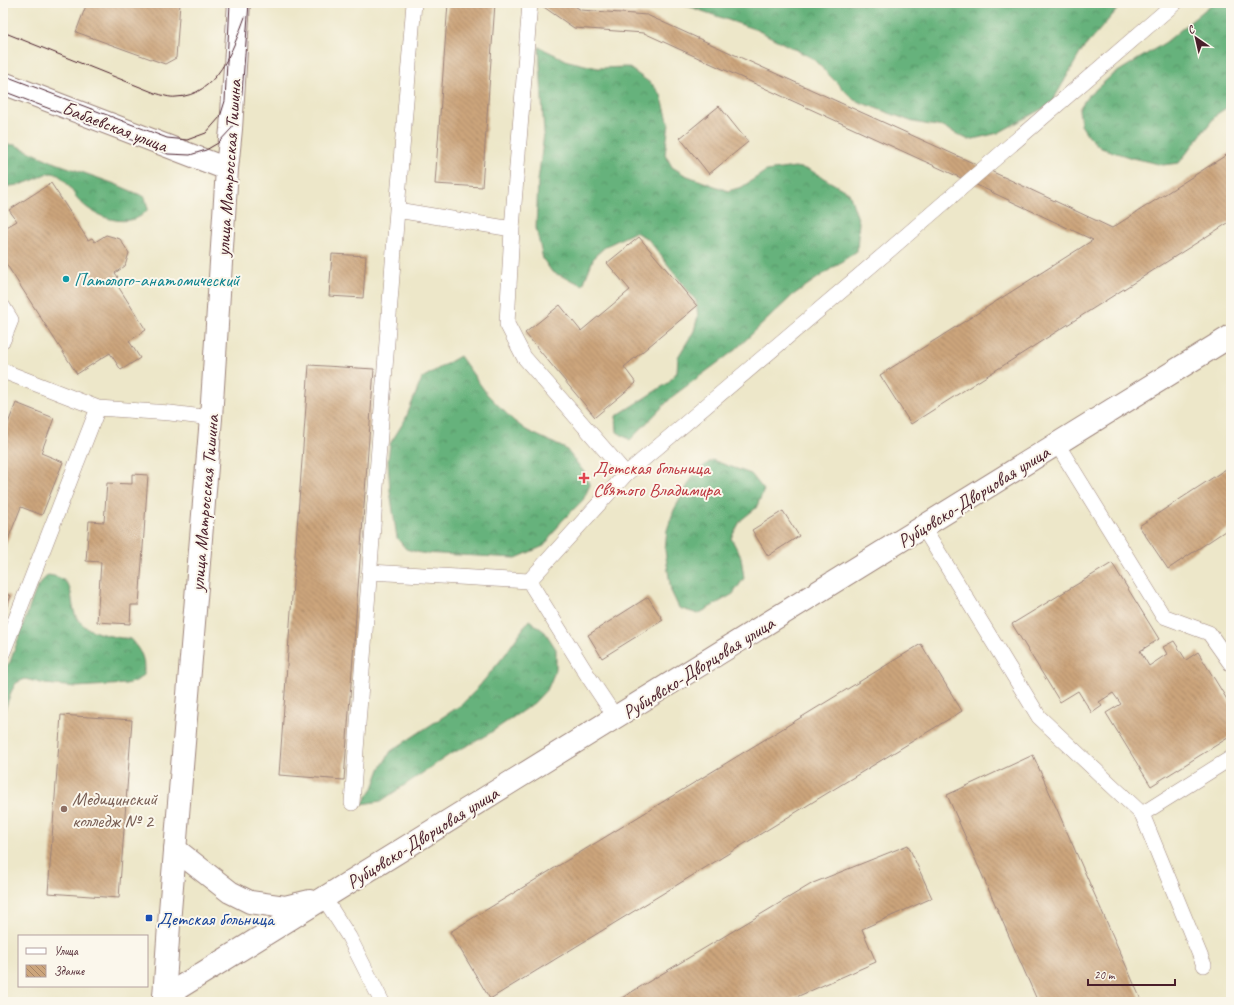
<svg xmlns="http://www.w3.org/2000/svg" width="1234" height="1005" viewBox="0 0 1234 1005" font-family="Caveat,sans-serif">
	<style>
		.forest { fill: url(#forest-crowns); stroke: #586854 }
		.building { fill: url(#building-back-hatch) }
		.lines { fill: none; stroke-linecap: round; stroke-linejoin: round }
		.service-casing { stroke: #9c837a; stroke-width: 16 }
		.minor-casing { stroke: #9c837a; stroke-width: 24 }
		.tertiary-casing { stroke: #9c837a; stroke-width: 24 }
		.service { stroke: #fff; stroke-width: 15 }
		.minor { stroke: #fff; stroke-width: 22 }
		.tertiary { stroke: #fff; stroke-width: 22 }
		.tram { stroke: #4a1f2b; stroke-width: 1 }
		.culture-dot { fill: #0f9aa8; stroke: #fbf7ec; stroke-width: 1.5 }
		.health-dot { fill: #e0444e; stroke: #fbf7ec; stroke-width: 1.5 }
		.education-dot { fill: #8d6e63; stroke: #fbf7ec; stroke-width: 1.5 }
		.transit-dot { fill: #1a4fb4; stroke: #fbf7ec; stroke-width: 1.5 }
		.labels { text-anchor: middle; stroke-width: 4; stroke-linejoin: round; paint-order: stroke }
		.street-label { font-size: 19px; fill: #4a1f2b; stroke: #fbf7ec }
		.culture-label { font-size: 19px; fill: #0d838f; stroke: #fbf7ec; text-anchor: start }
		.health-label { font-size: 19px; fill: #be3a42; stroke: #fbf7ec; text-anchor: start }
		.education-label { font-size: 19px; fill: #785e54; stroke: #fbf7ec; text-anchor: start }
		.transit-label { font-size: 19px; fill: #164399; stroke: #fbf7ec; text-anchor: start }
	</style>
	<defs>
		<pattern id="forest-crowns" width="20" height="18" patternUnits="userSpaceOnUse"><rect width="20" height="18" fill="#66b27c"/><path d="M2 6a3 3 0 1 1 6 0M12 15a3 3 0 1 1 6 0" fill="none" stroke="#569066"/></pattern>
		<pattern id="building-back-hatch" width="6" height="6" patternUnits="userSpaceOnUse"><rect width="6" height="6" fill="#cca57c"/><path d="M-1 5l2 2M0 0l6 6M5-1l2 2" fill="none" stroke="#a88666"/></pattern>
	</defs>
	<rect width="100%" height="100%" fill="#fbf7ec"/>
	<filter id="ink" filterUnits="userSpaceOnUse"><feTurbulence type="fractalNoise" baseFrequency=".025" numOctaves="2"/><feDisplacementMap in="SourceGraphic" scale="8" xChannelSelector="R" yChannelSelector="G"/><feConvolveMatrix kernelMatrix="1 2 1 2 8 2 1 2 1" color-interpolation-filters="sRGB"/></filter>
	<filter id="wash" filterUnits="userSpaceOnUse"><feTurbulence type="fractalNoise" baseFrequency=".012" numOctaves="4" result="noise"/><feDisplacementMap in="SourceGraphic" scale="16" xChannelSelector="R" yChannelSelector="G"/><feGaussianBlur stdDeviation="0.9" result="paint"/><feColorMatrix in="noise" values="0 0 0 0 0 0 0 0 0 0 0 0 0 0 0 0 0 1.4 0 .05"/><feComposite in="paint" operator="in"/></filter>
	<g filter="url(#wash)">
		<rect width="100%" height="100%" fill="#ede7c9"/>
		<!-- forest -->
		<path class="forest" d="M679,3h444l-41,47 -31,54 -53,29 -29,7 -26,-13 -30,-5 -59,-22 -42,-42 -55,-28z
			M1213,3h18v102l-14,9 -38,49 -16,2 -31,-7 -31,-10 -12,-11 -8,-12 -2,-16 8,-12 24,-21 55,-34z
			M539,47l29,14 30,7 30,-1 25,18 8,10 8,29 -4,30 7,13 13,8 43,16 14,-4 24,-16 29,-4 15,3 39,23 10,29 -2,29 -64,44 -58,55 -62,46 -43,44 -13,-8 -1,-16 52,-33 9,-11 1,-15 16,-26 4,-15 -2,-15 -48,-62 -13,-7 -29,14 -12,11 -11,28 -31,-13 -9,-13 -7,-31 2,-47 6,-47z
			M3,144l12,1 38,17 62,22 30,13 3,12c-3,3 -5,6 -9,8 -19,10 -48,-2 -61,-18 -7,-8 -15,-27 -28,-26 -4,0 -9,3 -12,5 -12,5 -22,9 -35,8z
			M460,356l27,38 27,27 12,9 40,19 18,23 6,13 -7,15 -22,22 -17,24 -28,12 -95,-5 -15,-4 -9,-11 -7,-47 -2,-31 2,-16 15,-24 17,-42z
			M712,460l39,14 13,16 -8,18 -15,12 -10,18 10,19 3,21 -11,16 -35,20 -19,-6 -8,-17 -6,-41 2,-20 7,-20 20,-36z
			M48,575c35,4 16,32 33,48 10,10 26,12 40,15 2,0 7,0 9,1 2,1 4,5 6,7 8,10 8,16 8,29l-8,6 -10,3 -50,3 -31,-3 -20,-5 -9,4 -5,9 -8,23v-45l7,-8 25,-70 5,-9z
			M529,620l16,12 11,17v20l-8,19 -14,15 -50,34 -35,18 -68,46 -19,3 11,-16 7,-19 11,-18 70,-46 15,-15 28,-34z"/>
		<g id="blocks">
			<!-- building -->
			<path class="building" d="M87,3h93l-4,55 -11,6 -89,-32z
				M448,3h47l-13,184 -47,-3z
				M538,3h32l11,7 66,5 359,163 106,50 119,-76v69l-320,203 -31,-49 213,-135 -110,-52 -339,-155 -70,-5z
				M719,106l29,36 -39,32 -29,-36z
				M51,183l37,57 4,-2 3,4 11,-7 14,4 9,14 -4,13 -10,7 3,4 -4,3 32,50 -17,11 11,17 -19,12 -11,-17 -33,21 -74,-115v-30l14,-8 -8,-11z
				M639,237l58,69 -73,61 12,16 -41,34 -70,-84 35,-28 21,26 49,-41 -23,-27z
				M332,254l34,2 -3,42 -34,-2z
				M309,365l65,4 -30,411 -65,-5z
				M16,403l38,15 -13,35 22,9 -21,53 -21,-8 -18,45v-116z
				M1226,469l5,8v50l-63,42 -29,-43z
				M132,474l16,1 -9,130h-8l-1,19 -33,-2 4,-60 -15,-1 3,-40 15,1 3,-39 25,1z
				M783,511l16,25 -31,20 -16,-26z
				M1112,563l47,76 -19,12 9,15 18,-12 -4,-7 11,-6 12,19 12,-8 33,54v30l-80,50 -45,-73 15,-9 -8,-11 -14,9 3,4 -10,7 -14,-22 -18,11 -48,-78z
				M3,593l8,3 -8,19z
				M648,597l15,23 -61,38 -14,-23z
				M921,644l41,67 -472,288 -40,-67z
				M61,715l71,5 -13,178 -71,-5z
				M1033,755l109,247h-104l-91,-207z
				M908,845l24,53 -70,31 14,33 -91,40h-170l198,-119z"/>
		</g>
	</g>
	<g filter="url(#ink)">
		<use href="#blocks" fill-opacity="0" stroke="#9c837a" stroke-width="1"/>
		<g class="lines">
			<defs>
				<path id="service" d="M414,3l-17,207 115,19
					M530,3l-18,226 -5,95 17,33 102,117
					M3,307l8,13 -8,20
					M3,371l95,37
					M1057,444l106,172 46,17 22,31
					M923,527l116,190 103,97 89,-56
					M370,572l159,9
					M3,652l95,-244 72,5 41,5
					M616,718l-28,-42 -59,-95 97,-107 260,-221 289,-250
					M352,803l45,-593
					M1142,814l62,151
					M324,898l25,39 33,65"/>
				<path id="minor" d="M175,849l55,43 20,10 35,5 25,-6
					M164,1002v-5l1067,-661"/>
				<path id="tertiary" d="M3,83l224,86
					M168,1002l-4,-5 6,-86 41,-493 16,-249 4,-40 8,-126"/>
			</defs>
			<!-- service casing -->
			<use href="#service" class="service-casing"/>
			<!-- minor casing -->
			<use href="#minor" class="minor-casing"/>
			<!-- tertiary casing -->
			<use href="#tertiary" class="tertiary-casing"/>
			<!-- service -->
			<use href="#service" class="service"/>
			<!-- minor -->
			<use href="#minor" class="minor"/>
			<!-- tertiary -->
			<use href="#tertiary" class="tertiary"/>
			<!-- tram -->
			<path class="tram" d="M3,32l152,61c7,2 15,5 21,4 41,-1 57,-48 69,-80
				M3,75l164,63 20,2 19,-7 14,-16 5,-16 5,-98
				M3,91l165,63 22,1 16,-5 12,-7 13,-14 8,-19 3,-17 7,-90"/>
		</g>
	</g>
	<!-- markers -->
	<circle class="culture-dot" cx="66" cy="279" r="4"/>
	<path class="health-dot" d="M582 472h4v4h4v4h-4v4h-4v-4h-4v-4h4z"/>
	<circle class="education-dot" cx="64" cy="809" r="4"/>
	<rect class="transit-dot" x="145" y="914" width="8" height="8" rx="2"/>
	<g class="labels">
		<!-- street labels -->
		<g class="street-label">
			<text transform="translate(115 126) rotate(21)" y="7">Бабаевская улица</text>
			<text transform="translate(228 168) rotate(-86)" y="7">улица Матросская Тишина</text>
			<text transform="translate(973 496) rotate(-32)" y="7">Рубцовско-Дворцовая улица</text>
			<text transform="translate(204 503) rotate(-85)" y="7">улица Матросская Тишина</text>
			<text transform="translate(698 667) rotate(-32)" y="7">Рубцовско-Дворцовая улица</text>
			<text transform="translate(422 837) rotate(-32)" y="7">Рубцовско-Дворцовая улица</text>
		</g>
		<!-- culture labels -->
		<g class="culture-label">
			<text x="74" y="286">Патолого-анатомический</text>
		</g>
		<!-- health labels -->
		<g class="health-label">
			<text x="593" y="474">Детская больница<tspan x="593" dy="22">Святого Владимира</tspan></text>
		</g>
		<!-- education labels -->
		<g class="education-label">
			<text x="72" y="805">Медицинский<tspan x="72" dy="22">колледж № 2</tspan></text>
		</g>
		<!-- transit labels -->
		<g class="transit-label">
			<text x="157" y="925">Детская больница</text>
		</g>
	</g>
	<!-- margin -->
	<rect width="1234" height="1005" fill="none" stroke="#fbf7ec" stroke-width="16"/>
	<!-- legend -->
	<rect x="18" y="935" width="130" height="52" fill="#fbf7ec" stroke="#b4a19f"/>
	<rect x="26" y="948" width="20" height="6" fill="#ffffff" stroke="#b4a19f"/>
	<text x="54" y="955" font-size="12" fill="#4a1f2b">Улица</text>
	<rect x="26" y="965" width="20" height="12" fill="url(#building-back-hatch)" stroke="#b4a19f"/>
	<text x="54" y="975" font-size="12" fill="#4a1f2b">Здание</text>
	<!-- north arrow -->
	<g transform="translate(1196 38) rotate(326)" stroke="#fbf7ec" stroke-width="3" paint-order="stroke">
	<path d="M0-3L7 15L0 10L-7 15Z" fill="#4a1f2b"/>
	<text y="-6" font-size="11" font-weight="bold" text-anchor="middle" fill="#4a1f2b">С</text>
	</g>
	<!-- scale -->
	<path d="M1088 979v6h87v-6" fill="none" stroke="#4a1f2b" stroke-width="2"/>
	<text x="1094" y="979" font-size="12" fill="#4a1f2b" stroke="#fbf7ec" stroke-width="3" paint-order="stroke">20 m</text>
</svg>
